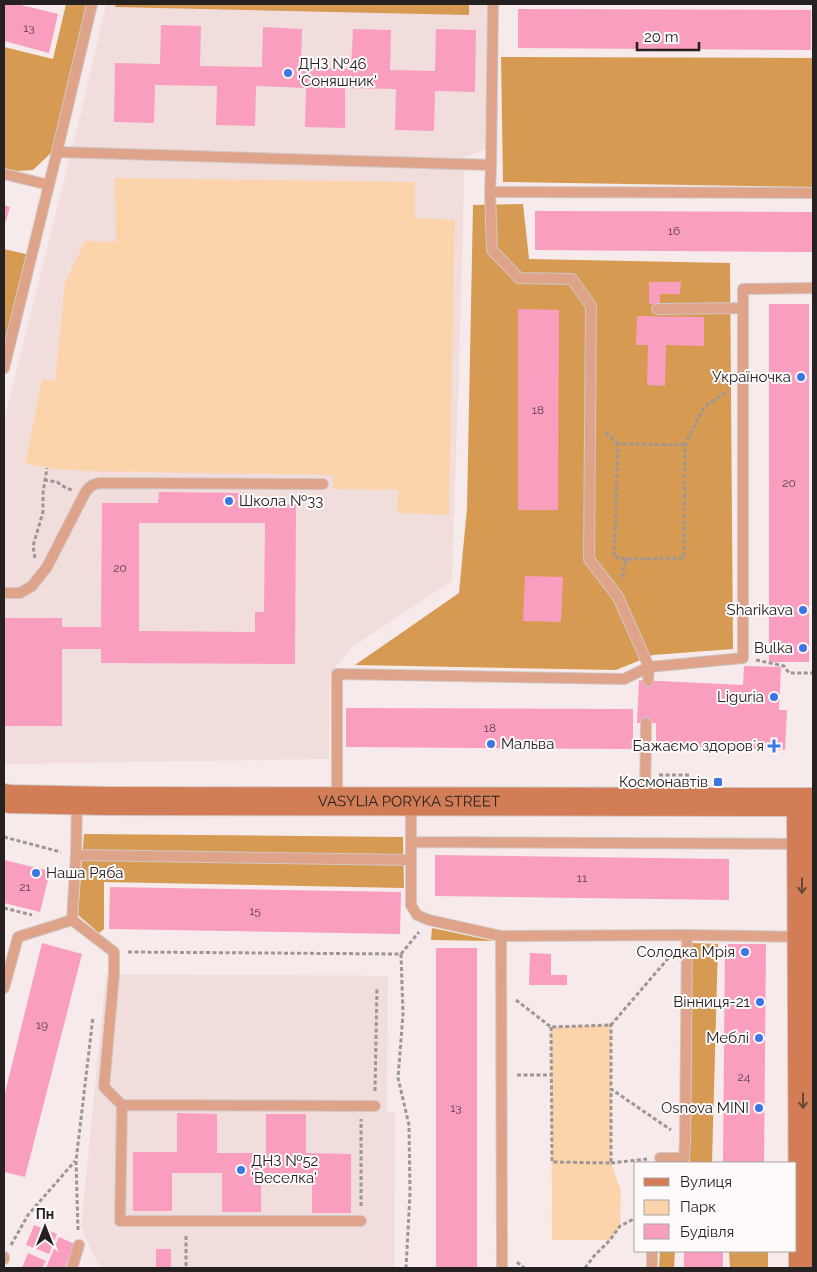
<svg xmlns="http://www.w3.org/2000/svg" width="817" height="1272" viewBox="0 0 817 1272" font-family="Raleway,sans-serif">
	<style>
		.built { fill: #f2dddd }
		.green { fill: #fbd4ab }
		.forest { fill: #d79a52 }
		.building { fill: #f99ebe; fill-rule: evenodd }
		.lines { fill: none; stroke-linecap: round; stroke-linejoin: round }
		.lane-casing { stroke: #d0c7c6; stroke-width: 12 }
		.secondary-casing { stroke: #d0c7c6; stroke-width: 30 }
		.path { stroke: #9e9695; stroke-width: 3; stroke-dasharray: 4 2.5; stroke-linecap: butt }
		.lane { stroke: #dea389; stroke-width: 10 }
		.secondary { stroke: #d27d56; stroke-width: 28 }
		.oneway { stroke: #6a4636 }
		.poi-dot { fill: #3a77e5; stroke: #fefafa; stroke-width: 2 }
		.labels { text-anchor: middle; stroke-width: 4; stroke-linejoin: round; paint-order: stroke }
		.number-label { font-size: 12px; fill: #5a4048 }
		.poi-label { font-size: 15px; fill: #252121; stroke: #fefafa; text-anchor: end }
		.street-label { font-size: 15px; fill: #252121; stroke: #fefafa }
	</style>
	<rect width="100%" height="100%" fill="#f6ebea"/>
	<!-- built -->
	<path class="built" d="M106,4h381l-1,145 -21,8 -4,146 -9,278 -100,66 -22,27 -1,85 -325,5v-343l70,-279z
		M106,974l282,2 -1,136h8l-1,156h-294l-19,-40z"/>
	<!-- green -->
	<path class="green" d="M115,178l300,4v36l40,2 -6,295 -52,-2 1,-23 -65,-1v-14l-247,-4 -29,-2 -32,-5 17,-85 13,2 10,-98 20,-42 31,1z
		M611,1025v138l10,28 -1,35 -10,14h-58l-1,-213z"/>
	<!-- forest -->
	<path class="forest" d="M66,4h21l-36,149 -18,17 -16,1 -13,-3v-121l49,12z
		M116,4h353v11l-354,-8z
		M501,57l312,1v129l-310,-5z
		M523,204l6,55 201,4 3,386 -80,6 -37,15 -261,-5 104,-72 8,-85 6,-303z
		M4,249l26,6 -22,90 -4,-1z
		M84,834l319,3 1,51 -300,-6v47l-5,4 -21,-18z
		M432,928l62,13 -63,-1z
		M692,943l26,1 -6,219h-21l-3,-6 3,-15z
		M660,1251h15l-1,17h-15z
		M729,1251h39v17h-38z"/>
	<!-- building -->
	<path class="building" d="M4,4h13l41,10 -9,39 -45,-12z
		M518,9l293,1v40l-293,-2z
		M161,25l40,1 -1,40 62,1 1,-40 39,2 -1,38 50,2 2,-40 38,1 -1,40 45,1 1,-42 40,1 -1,62 -40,-1 -1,40 -39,-1 1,-41 -51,-1v40l-40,-1 1,-39 -50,-2 -1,40 -39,-1 1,-39 -62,-1 -1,38 -40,-1 1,-59 45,1z
		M4,205l6,2 -6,20z
		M535,211l278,1v40l-278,-2z
		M649,282h32l-1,12h-20v10h-11z
		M769,304h40v358h-40z
		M518,309l41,1 -1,200h-40z
		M637,316l67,1v29l-38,-1 -1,41 -18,-1 1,-40h-12z
		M159,492l85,1v11h52l-1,160 -194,-1v-14h-39v77h-58v-108h58v9h39l1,-124h56zM139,523h126l-1,89h-9v20l-116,-1z
		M525,576l38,1 -2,45 -38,-1z
		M744,666l37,1 -2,43h8l-2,40 -129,-5v-22h-19l2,-43 104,5z
		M346,708l287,1v40l-287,-2z
		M435,855l294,4v41l-294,-4z
		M4,860l46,11 -10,41 -36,-9z
		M110,887l291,5 -1,42 -291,-5z
		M42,943l40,11 -57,223 -21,-5v-75z
		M725,944h41l-2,219h-41z
		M436,948h41v320h-41z
		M530,953l21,1v21h16v10h-38z
		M177,1113l40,1v39h49v-39h40v39l45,1v59h-39v-39l-51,-1v39h-39v-39h-50v38h-39v-59h44z
		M34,1225l23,9 -8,20 -23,-9z
		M59,1237l16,7 -10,24h-19z
		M156,1249h15v19h-15z
		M684,1251h39v17h-39z
		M28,1253l18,8 -4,7h-20z"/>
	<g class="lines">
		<defs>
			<path id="lane" d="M57,152l434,13 2,-161
				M491,165l-1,27 2,58 27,28 53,1 19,27 -2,253 29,38 31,70 -1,14
				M4,174l45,11
				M490,192l323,1
				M657,309l86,-1
				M4,368l53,-216 35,-148
				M4,593h16l12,-7 15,-19 38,-74c4,-7 8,-9 16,-10l222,1
				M337,801v-127l287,5 25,-12 94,-9v-369l70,-1
				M645,802l1,-79
				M411,803v102l6,10 12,5 72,16 186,-1 114,2
				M411,842l389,2
				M76,855l335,5
				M72,920l4,-65 1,-54
				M501,936l1,332
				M4,988l14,-51 54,-17 42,32v22l-10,113 18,18 -2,116h241
				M122,1105l253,1
				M660,1158h24l1,-17 2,-206
				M4,1257v2
				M72,1268l7,-23
				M652,1268v-17"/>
			<g id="secondary">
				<path id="s1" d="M4,798l6,1 97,2 706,1"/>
				<path d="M801,802l2,466"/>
			</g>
		</defs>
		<!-- lane casing -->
		<use href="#lane" class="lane-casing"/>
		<!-- secondary casing -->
		<use href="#secondary" class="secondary-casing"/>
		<!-- path -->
		<path class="path" d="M606,432l12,12
			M44,480l13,2 9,6 6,2
			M35,558l-2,-12 10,-34v-19l4,-25
			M626,559l-12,-2 4,-113 67,1
			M622,577l4,-18 58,-1 1,-113 19,-38 24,-16
			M756,660l28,6 5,7h24
			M659,775h31
			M4,837l57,15
			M4,908l28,7
			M128,952l273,2 18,-22
			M401,954l2,60 -5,64 11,47 1,68 -4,75
			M516,1000l35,27 60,-2 60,-70
			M609,1025h2v64l60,41
			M551,1027l1,135 59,1v-74
			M517,1075h34
			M375,1091l2,-104
			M611,1163l36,-4
			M361,1206v-87
			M78,1230l-2,-69 17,-144
			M186,1236v32
			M11,1245l17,-30 47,-54
			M517,1262l7,6
			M585,1268l9,-12 16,-16 10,-14 16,-8"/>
		<!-- lane -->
		<use href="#lane" class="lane"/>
		<!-- secondary -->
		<use href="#secondary" class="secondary"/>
	</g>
	<!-- one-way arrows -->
	<defs><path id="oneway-shaft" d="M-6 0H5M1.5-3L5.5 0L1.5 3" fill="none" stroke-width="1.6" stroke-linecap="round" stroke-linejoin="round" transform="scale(1.25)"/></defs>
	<g class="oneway">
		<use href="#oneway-shaft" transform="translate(802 886) rotate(90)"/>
		<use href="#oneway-shaft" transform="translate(803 1101) rotate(90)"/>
	</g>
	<!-- markers -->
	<g class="poi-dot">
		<circle cx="288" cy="73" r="5"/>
		<circle cx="801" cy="377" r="5"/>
		<circle cx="229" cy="501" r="5"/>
		<circle cx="803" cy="610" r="5"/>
		<circle cx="803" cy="648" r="5"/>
		<circle cx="774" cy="697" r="5"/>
		<circle cx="491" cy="744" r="5"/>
		<path d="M771.5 738.5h5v5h5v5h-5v5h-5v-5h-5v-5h5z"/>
		<rect x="713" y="777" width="10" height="10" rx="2.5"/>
		<circle cx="36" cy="873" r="5"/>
		<circle cx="745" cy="952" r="5"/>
		<circle cx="760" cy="1002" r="5"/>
		<circle cx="759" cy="1038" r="5"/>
		<circle cx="759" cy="1108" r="5"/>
		<circle cx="241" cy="1170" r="5"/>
	</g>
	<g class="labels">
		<!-- number labels -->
		<g class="number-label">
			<text x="29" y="32">13</text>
			<text x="674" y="235">16</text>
			<text x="538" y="414">18</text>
			<text x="789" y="487">20</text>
			<text x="120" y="572">20</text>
			<text x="490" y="732">18</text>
			<text x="582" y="882">11</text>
			<text x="25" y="891">21</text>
			<text x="255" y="915">15</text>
			<text x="42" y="1029">19</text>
			<text x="744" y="1081">24</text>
			<text x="456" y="1112">13</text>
		</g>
		<!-- poi labels -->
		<g class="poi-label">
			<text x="298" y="69" text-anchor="start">ДНЗ №46<tspan x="298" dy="17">'Соняшник'</tspan></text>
			<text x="791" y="382">Україночка</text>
			<text x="239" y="506" text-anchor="start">Школа №33</text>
			<text x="793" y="615">Sharikava</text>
			<text x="793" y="653">Bulka</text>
			<text x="764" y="702">Liguria</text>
			<text x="501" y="749" text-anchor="start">Мальва</text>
			<text x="764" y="751">Бажаємо здоровʼя</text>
			<text x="708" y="787">Космонавтів</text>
			<text x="46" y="878" text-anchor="start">Наша Ряба</text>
			<text x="735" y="957">Солодка Мрія</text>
			<text x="750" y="1007">Вінниця-21</text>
			<text x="749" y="1043">Меблі</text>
			<text x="749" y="1113">Osnova MINI</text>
			<text x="251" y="1166" text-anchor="start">ДНЗ №52<tspan x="251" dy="17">'Веселка'</tspan></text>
		</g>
		<!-- street labels -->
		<g class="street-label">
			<text dy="5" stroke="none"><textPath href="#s1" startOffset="405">VASYLIA PORYKA STREET</textPath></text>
		</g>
	</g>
	<!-- border -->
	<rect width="817" height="1272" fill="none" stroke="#252121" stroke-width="10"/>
	<!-- legend -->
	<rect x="634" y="1162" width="162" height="90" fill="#fefafa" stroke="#a7a3a3"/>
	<rect x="644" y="1178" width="25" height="8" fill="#d27d56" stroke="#a7a3a3"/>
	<text x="680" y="1187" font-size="15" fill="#252121">Вулиця</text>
	<rect x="644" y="1200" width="25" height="15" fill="#fbd4ab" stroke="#a7a3a3"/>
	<text x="680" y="1212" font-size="15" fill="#252121">Парк</text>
	<rect x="644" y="1224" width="25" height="15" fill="#f99ebe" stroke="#a7a3a3"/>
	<text x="680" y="1237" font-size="15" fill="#252121">Будівля</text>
	<!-- north arrow -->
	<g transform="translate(45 1227)" stroke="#fefafa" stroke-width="4" paint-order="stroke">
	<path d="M0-4L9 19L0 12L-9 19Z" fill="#252121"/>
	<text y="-8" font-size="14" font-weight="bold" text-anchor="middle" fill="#252121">Пн</text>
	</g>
	<!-- scale -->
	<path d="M637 42v8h62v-8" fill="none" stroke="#252121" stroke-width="2.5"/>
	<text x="644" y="42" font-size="15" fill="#252121" stroke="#fefafa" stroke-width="4" paint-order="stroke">20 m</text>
</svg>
